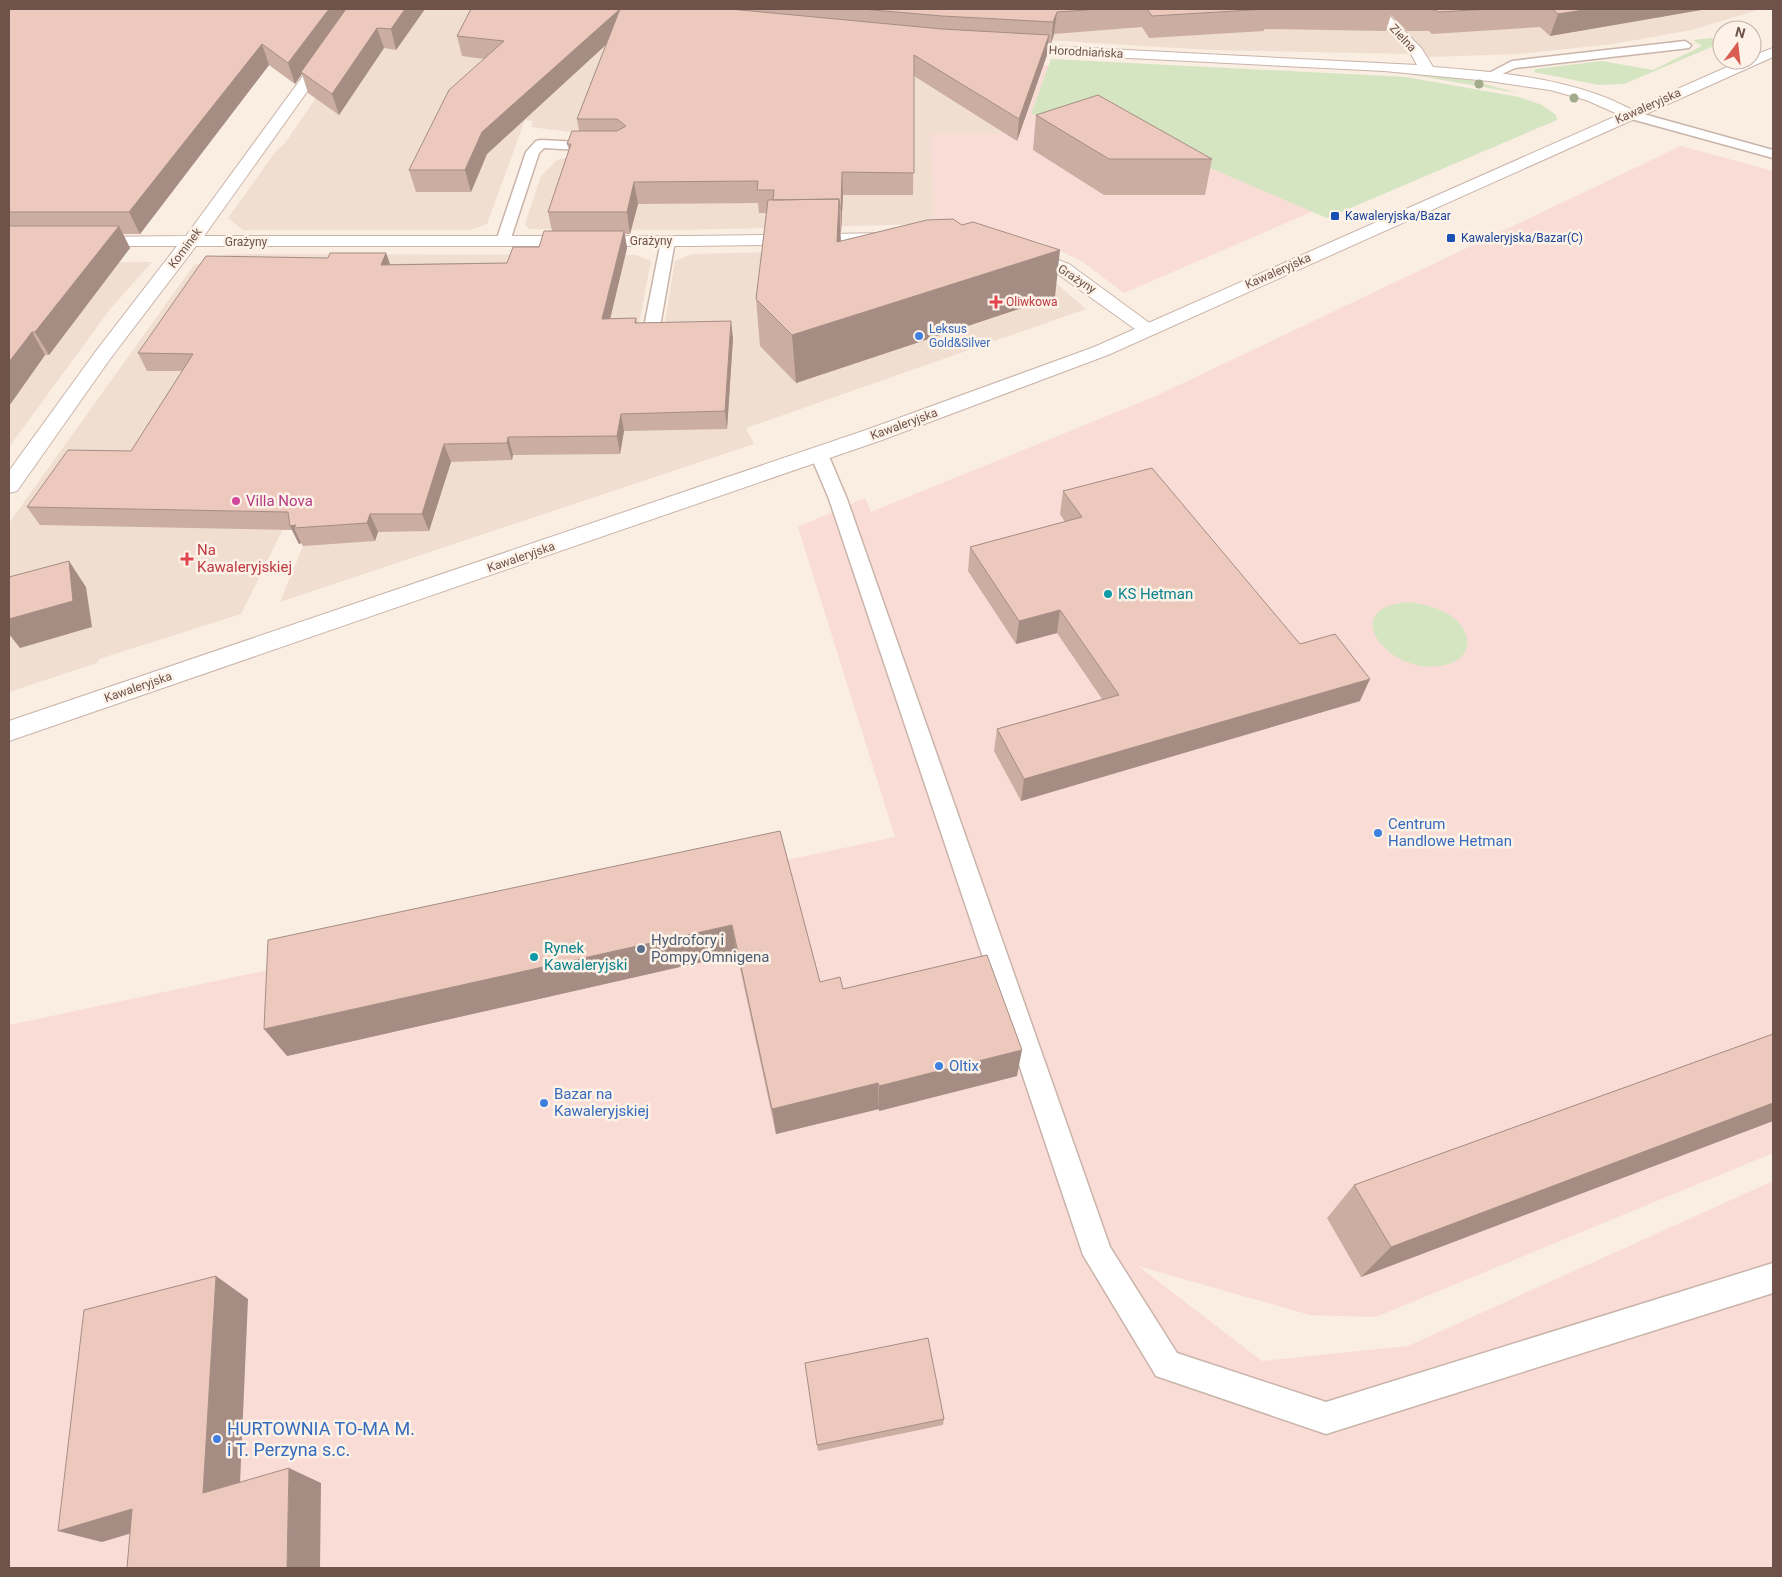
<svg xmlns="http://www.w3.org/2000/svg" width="1782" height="1577" viewBox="0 0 1782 1577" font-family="Roboto,sans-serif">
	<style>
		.residential { fill: #f0ded1 }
		.commercial { fill: #f9dcd6 }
		.green { fill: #d5e5c2 }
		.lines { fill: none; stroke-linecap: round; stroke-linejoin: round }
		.service-casing { stroke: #c9b4aa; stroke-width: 3 }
		.minor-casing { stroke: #c9b4aa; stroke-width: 2 }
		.tertiary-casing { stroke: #c9b4aa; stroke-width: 2 }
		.service { fill: #fff; fill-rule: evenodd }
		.minor { fill: #fff; fill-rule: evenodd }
		.tertiary { fill: #fff; fill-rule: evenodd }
		.tree { fill: #a1aa8b }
		.wall { fill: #cbada2 }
		.shaded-wall { fill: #a58d84 }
		.building { fill: #ecc9bc; stroke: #a58d84 }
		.transit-dot { fill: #1a4fb4; stroke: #fdf2e7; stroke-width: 2 }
		.health-dot { fill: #e0444e; stroke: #fdf2e7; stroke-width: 2 }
		.shop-dot { fill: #3f7fe0; stroke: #fdf2e7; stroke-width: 2 }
		.hotel-dot { fill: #d1479c; stroke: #fdf2e7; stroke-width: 2 }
		.culture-dot { fill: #0f9aa8; stroke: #fdf2e7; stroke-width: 2 }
		.service-dot { fill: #5c6f8a; stroke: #fdf2e7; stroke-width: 2 }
		.labels { text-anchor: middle; stroke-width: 5; stroke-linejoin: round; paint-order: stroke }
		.far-street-label { font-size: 12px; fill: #6f534b; stroke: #fdf2e7 }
		.far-transit-label { font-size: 12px; fill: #164399; stroke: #fdf2e7; text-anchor: start }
		.far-health-label { font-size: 12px; fill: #be3a42; stroke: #fdf2e7; text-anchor: start }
		.far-shop-label { font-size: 12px; fill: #366cbe; stroke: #fdf2e7; text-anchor: start }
		.hotel-label { font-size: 15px; fill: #b23c85; stroke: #fdf2e7; text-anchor: start }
		.health-label { font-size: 15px; fill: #be3a42; stroke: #fdf2e7; text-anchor: start }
		.culture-label { font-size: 15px; fill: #0d838f; stroke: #fdf2e7; text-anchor: start }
		.shop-label { font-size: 15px; fill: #366cbe; stroke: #fdf2e7; text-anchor: start }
		.service-label { font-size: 15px; fill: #4e5e75; stroke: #fdf2e7; text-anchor: start }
		.near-shop-label { font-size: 18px; fill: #366cbe; stroke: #fdf2e7; text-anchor: start }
	</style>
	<rect width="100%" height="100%" fill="#faede2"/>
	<!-- residential -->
	<path class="residential" d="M377,9h200l467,56 -24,68 -86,91 -254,6 -151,-1 -4,-5 16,-48 16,-16 20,-5 8,-21 -54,-7 2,-6 -8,-1 -38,104 -16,6h-228l-15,-12 48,-67 9,-8z
		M1369,9l43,45 -202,-4 -297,-18z
		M1380,9h381l-69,21 -79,14 -94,10 -91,3z
		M929,248l104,21 25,16 28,24 -340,119 8,16 -474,158 55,-134 -15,-14 -79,160 -142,45 -2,4 -88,29v-169l185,-258 34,-11 409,1 14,6 -14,73h26l12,-73 17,-7z
		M9,262h143l-41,46 -102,139z"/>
	<!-- commercial -->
	<path class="commercial" d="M1044,65l365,38 41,49 -326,141 -44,-33 -37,-17 -46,-13 -63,-6 -3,-90 89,-1z
		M1681,146l92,25v982l-397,164 -66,-2 -172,-49 124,95 146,-15 365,-165v387h-1764v-543l886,-188 -97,-310 67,-29 6,14 285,-116z"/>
	<!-- green -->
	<path class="green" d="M1711,38l10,5 -97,41 -25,1 -65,-13 1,-3 67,-8 51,9 49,-24 -9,-6z
		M1051,59l355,18 113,20 23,8 14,10 1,5 -230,98 -178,-76 -118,-28z
		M1407,74l63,6 48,13z
		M1411,602c16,3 30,6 43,16 23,20 15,44 -14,48 -52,9 -106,-60 -29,-64z"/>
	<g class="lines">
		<defs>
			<path id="service" d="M1685,41l6,4 -2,3 -174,20 -26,12 -6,-4 29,-15z
				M1629,110l144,40v8l-149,-41 -1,-3 1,-3z
				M541,140l57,3 7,4 -7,4 -54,-3 -5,5 -29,88 -2,3h-10l-2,-3 30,-89 10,-11z
				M668,237l7,4 -16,91 -8,5 -8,-5 18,-91z
				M819,448l6,2 3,4 19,45 263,748 67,106 149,49 447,-139v30l-447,141 -170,-58 -73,-121 -254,-756 -19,-45 3,-4z"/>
			<path id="minor" d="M352,9h14l-162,227h486l200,-3 6,1 3,4 -3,4 -6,1 -200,3h-494l-86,113 -93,132 -8,2v-22l87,-120 81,-105h-87l-6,-1 -3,-4 3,-4 102,-1z
				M1368,9h15l39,40 11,18c54,4 111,9 163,27 13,4 26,11 39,17l2,3 -8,5 -43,-19 -36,-10 -61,-9 -105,-10 -374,-19 -7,-4 7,-4 407,21 -6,-11z
				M1024,247l45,17 90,66 -3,4h-14l-87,-62 -37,-16 -3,-4 3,-4z"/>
			<path id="tertiary" d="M1773,48v9l-665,298 -226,85 -873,301v-20l857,-291 228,-83 649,-287h9v-4z"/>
		</defs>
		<!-- service casing -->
		<use href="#service" class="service-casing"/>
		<!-- minor casing -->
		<use href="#minor" class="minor-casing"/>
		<!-- tertiary casing -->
		<use href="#tertiary" class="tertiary-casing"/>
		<!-- service -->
		<use href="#service" class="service"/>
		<!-- minor -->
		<use href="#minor" class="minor"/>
		<!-- tertiary -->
		<use href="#tertiary" class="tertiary"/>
	</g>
	<!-- trees -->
	<g class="tree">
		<circle cx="1479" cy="84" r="4.5"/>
		<circle cx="1574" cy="98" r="4.5"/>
	</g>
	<!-- wall -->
	<path class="wall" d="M9,9h416l-29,41 -12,-2 -45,67 -31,-22 -6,-19 -7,10 -26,-19 -129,169h-17l7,14 -81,107h-4l-36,51z
		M471,9h1236l-157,27 -10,-9 -108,7 -3,-3h-22l-16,-16 -5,16 -122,-2v2l-115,7 -7,-11 -88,7 -3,10h-3l-1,11 -30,86 -103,-65 -1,119h-70l-2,37h-1l1,9 214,56 -259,86 -36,-37 -4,-47 11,-86h-8l-1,-10 -120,1 -8,30h-5l2,14 -17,71 26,-1 1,5 96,15 -6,91 -103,2 -4,23 -107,1 -1,5 -61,2 -22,69 -51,1 -3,9 -72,5 -2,-3 -2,1 -7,-14 -252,-5 -13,-18 104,-56 51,-80h-35l-9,-18 190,-95 58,-5 4,11 117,-1 32,-16 13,-16 -4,-19 21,-62 -2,-6 12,-13 -2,-12 30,-75 -120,110 -16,38h-55l-7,-22 75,-111 -22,-3 -5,-20z
		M1036,115l176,44 -7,36h-101l-71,-45z
		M1063,491l237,153 60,57 -339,100 -27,-50 3,-22 105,-30 -45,-66 -41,11 -48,-73 2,-24 95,-25 -5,-8z
		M780,831l40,151 23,7 174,87 -138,35v-2l-103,25 -39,-180 -450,102z
		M1773,1034v87l-412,156 -34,-59 27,-33z
		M944,1419l-1,6 -125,26 -1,-6z"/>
	<!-- shaded-wall -->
	<path class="shaded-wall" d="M329,9h21l-49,63 1,2 -7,10 -7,-21z
		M405,9h20l-29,41 -5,-21z
		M620,9h1l3,19 -137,126 -16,38 -6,-22 17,-38z
		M1590,9h117l-157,27 8,-22z
		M1057,12l-3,22 -3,10 2,-22z
		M377,28l7,20 -45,67 -7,-21z
		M1049,35l-2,20 -30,86 2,-22z
		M262,44l7,21 -129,169 -11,-22z
		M842,172l1,23 -2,37v-23z
		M634,182l4,22 -8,30 -3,-22z
		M839,199l2,46 -4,-3z
		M119,226l11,22 -81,107 -14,-23z
		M624,231l3,17 -21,88 -4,-17z
		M1060,250l-5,47 -259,86 -4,-48z
		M386,253l6,17 -11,-5z
		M731,321l2,17 -6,91 -2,-18z
		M32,332l13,23 -36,51v-44z
		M621,414l3,17 -4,23 -3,-18z
		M508,437l5,18 -1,5 -5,-17z
		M444,444l7,18 -22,69 -7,-17z
		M370,514l8,18 -3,9 -8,-18z
		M296,525l-2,3 7,15 -2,1 -9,-18z
		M69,561l17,26 6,40 -72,21 -11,-14v-15z
		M1060,610l-3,23 -41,11 3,-23z
		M1370,679l-10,22 -339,100 3,-22z
		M732,925l5,29 -450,102 -23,-27z
		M1022,1050l-5,26 -138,35v-25z
		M878,1083l1,26 -103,25 -4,-25z
		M1773,1103v18l-412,156 30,-30z
		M216,1276l32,23 -9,208 -36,-14z
		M289,1468l32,15 -1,85h-33z
		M132,1509l40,12 -70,21 -44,-11z"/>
	<!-- building -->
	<path class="building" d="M9,9h320l-41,54 -26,-19 -133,168h-120z
		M346,9h59l-14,20 -14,-1 -45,66 -31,-22z
		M471,9h149l-138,123 -17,38h-56l40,-80 55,-49 -47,-5z
		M620,9h110l212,20 107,6 -30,84 -105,-64v118l-72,-1 -1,37h-1l-1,-10 -66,1 1,-10h-17l1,-9 -124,1 -7,30h-79l23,-68h-4l5,-13h45l9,-5 -9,-7h-40z
		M861,9h239l-43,3 -4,10 -111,-6z
		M1147,9h121l-116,7z
		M1413,9h79l-54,3 -2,-2z
		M1552,9h38l-32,5z
		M1098,95l114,64h-103l-73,-44z
		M839,199l-2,43 90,-22 26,-1 9,6 11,-3 87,28 -268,85 -36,-36 12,-99z
		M9,226h110l-84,106h-3l-23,30z
		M544,231h80l-22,88 34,-1 -1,5 96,-2 -6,90 -104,3 -4,22 -109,1 -1,6 -63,1 -22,70h-52l-3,9 -73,5 2,-3 -6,1 -2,-14 -261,-5 41,-57 63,1 62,-97 -55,-1 68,-97 122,2 2,-5h56l-5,12 126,-2 6,-16h26z
		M1152,468l148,176 35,-10 35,45 -346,100 -27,-50 122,-34 -59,-85 -41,11 -49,-74 112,-30 -19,-26z
		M69,561l4,40 -64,18v-42z
		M780,831l40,151 20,-5 3,12 144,-34 35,95 -143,36 -1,-3 -106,26 -40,-184 -468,104 4,-89z
		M1773,1034v69l-382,144 -37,-62z
		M216,1276l-13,217 86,-25 -2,100h-160l5,-59 -74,22 26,-221z
		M928,1338l16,81 -127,26 -12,-82z"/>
	<!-- markers -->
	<g class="transit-dot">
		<rect x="1330" y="211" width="10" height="10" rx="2.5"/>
		<rect x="1446" y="233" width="10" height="10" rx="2.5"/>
	</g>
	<g class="health-dot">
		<path d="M993.5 294.5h5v5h5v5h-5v5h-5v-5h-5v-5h5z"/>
		<path d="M184.5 551.5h5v5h5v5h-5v5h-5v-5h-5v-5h5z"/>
	</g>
	<g class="shop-dot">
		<circle cx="919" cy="336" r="5"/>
		<circle cx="1378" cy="833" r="5"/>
		<circle cx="939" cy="1066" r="5"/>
		<circle cx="544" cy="1103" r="5"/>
		<circle cx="217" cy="1439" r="5"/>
	</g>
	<circle class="hotel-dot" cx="236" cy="501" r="5"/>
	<g class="culture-dot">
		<circle cx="1108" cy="594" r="5"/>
		<circle cx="534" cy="957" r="5"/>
	</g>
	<circle class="service-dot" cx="641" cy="949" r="5"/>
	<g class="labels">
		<!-- far-street labels -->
		<g class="far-street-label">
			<text transform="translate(1403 38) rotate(47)" y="4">Zielna</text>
			<text transform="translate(1086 52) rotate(3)" y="4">Horodniańska</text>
			<text transform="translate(1648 106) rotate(-24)" y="4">Kawaleryjska</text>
			<text x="651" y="245">Grażyny</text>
			<text x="246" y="246">Grażyny</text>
			<text transform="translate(185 248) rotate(-53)" y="4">Kominek</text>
			<text transform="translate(1278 271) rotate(-24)" y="4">Kawaleryjska</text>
			<text transform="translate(1077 279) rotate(33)" y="4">Grażyny</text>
			<text transform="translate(904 424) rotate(-20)" y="4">Kawaleryjska</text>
			<text transform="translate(521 557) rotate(-19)" y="4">Kawaleryjska</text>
			<text transform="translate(138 687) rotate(-19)" y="4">Kawaleryjska</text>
		</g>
		<!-- far-transit labels -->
		<g class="far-transit-label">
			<text x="1345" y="220">Kawaleryjska/Bazar</text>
			<text x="1461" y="242">Kawaleryjska/Bazar(C)</text>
		</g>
		<!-- far-health labels -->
		<g class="far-health-label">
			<text x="1006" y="306">Oliwkowa</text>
		</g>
		<!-- far-shop labels -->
		<g class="far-shop-label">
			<text x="929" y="333">Leksus<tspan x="929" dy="14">Gold&amp;Silver</tspan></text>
		</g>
		<!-- hotel labels -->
		<g class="hotel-label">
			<text x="246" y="506">Villa Nova</text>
		</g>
		<!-- health labels -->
		<g class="health-label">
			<text x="197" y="555">Na<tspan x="197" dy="17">Kawaleryjskiej</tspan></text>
		</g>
		<!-- culture labels -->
		<g class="culture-label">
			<text x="1118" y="599">KS Hetman</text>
			<text x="544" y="953">Rynek<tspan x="544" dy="17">Kawaleryjski</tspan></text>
		</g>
		<!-- shop labels -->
		<g class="shop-label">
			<text x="1388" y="829">Centrum<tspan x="1388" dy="17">Handlowe Hetman</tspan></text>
			<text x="949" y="1071">Oltix</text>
			<text x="554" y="1099">Bazar na<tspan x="554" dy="17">Kawaleryjskiej</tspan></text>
		</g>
		<!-- service labels -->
		<g class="service-label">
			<text x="651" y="945">Hydrofory i<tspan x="651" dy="17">Pompy Omnigena</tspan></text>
		</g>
		<!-- near-shop labels -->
		<g class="near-shop-label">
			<text x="227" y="1435">HURTOWNIA TO-MA M.<tspan x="227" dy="21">i T. Perzyna s.c.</tspan></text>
		</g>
	</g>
	<!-- border -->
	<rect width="1782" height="1577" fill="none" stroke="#6f534b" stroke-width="20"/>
	<!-- north arrow -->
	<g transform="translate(1737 45) rotate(15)"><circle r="24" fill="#fdf2e7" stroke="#c4b2a9"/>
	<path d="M0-4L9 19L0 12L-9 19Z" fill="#d95e51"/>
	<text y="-8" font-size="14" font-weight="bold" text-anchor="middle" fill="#6f534b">N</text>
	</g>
</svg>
